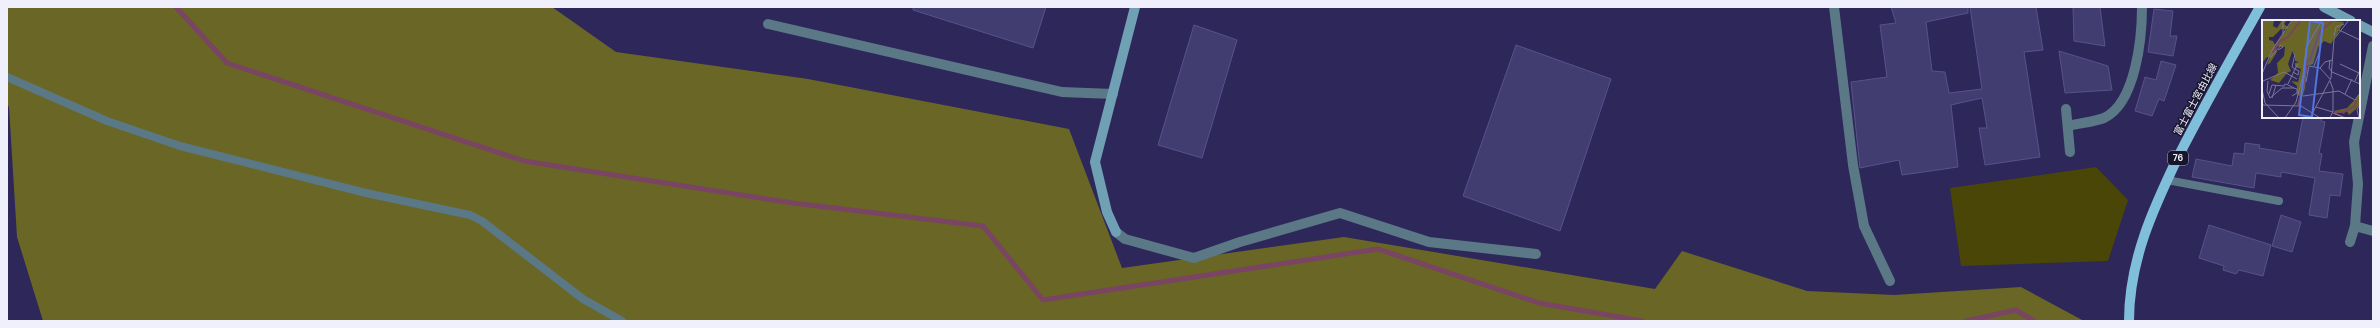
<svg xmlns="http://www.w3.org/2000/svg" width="2380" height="328" viewBox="0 0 2380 328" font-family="'DM Sans','Noto Sans JP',sans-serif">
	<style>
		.green { fill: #4a4607 }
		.forest { fill: #6a6625 }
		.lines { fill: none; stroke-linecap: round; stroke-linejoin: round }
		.stream { stroke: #7a4463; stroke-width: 5 }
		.building { fill: #423d71; stroke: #57538a }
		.lane { stroke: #5a7885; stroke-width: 8 }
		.street { stroke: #5a7885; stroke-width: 10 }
		.secondary { stroke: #70a0b4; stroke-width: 10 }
		.primary { stroke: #80bfd9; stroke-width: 10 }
		.labels { text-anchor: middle; stroke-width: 3; stroke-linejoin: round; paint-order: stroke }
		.shield { fill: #16152b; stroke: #afaebe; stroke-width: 1 }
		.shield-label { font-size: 9px; font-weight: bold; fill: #f0f0fd }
		.street-label { font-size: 10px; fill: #f0f0fd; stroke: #16152b }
		.inset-river { fill: none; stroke: #7a4463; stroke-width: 2 }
		.inset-road { fill: none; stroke: #7b779b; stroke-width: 1 }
		.view { fill: #5276e1; fill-opacity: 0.15; stroke: #5276e1; stroke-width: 2 }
		.inset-edge { fill: none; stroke: #f0f0fd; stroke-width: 2 }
	</style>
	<rect width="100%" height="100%" fill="#2d275a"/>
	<!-- green -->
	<path class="green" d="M2096,167l32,33 -20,61 -147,5 -11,-78z"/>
	<!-- forest -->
	<path class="forest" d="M7,7h545l64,45 192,27 261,50 53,139 222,-31 311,52 27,-38 125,40 87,4 127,-8 63,34h-2041l-26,-84 -8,-130 -2,-3z"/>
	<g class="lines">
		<!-- stream -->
		<path class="stream" d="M176,7l51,56 297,98 269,42 190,23 60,74 335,-51 161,54 103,18
			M1966,321l50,-11 18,11"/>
	</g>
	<!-- building -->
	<path class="building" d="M913,7h133l-13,41 -120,-38z
		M1891,7h77v6l-42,9 6,49 13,1 4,21 33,-4 -12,-82h66l7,43 -19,2 16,105 -55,8 -6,-37h8l-5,-30 -31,7 7,62 -56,8 -3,-15 -39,8 -9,-86 36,-5 -7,-52 16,-2z
		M2073,7h27l5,39 -31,-5z
		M2154,9l19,2 -3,25h7l-4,20 -25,-4z
		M1194,25l43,15 -35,118 -44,-13z
		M1516,45l95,34 -51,152 -97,-35z
		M2059,51l49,15 4,24 -47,3z
		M2161,61l15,4 -12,36 -5,-2 -7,17 -17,-5 10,-34 11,3z
		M2303,117h19l-1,4 4,1 -6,31 3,1 -3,17 24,3 -3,22 -10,-1 -3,23 -18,-3 6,-37 -34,-6v5l-25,-4 -2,15 -62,-11 4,-18 36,7 2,-13 10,1 1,-11 15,2 -1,3 37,6z
		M2281,215l20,7 -9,30 -20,-6z
		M2209,225l62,20 -8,31 -24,-6 -3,4 -13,-4 1,-4 -25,-8z"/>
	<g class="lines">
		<!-- lane -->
		<path class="lane" d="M7,77l100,44 73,25 186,47 104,22 12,6 101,78 39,22
			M2167,180l112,21"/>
		<!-- street -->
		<path class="street" d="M1834,7l19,158 11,61 26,55
			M768,24l294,68 51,2
			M2066,109l4,43
			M2068,126c11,-3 26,-4 36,-8 32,-15 38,-81 38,-111
			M2355,226l18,5
			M1116,232l9,7 69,19 46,-16 100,-29 89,29 107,12
			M2350,242l5,-16 3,-42 -4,-42 19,-96"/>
		<!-- secondary -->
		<path class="secondary" d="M2324,7l27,14
			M2359,25l14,7
			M1116,232l-9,-20 -12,-50 40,-155"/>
		<!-- primary -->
		<path class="primary" d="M2129,321c0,-60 24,-112 49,-164 26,-51 54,-100 82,-150"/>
	</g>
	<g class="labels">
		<!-- shield labels -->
		<rect class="shield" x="2168" y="151" width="20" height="14" rx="3"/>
		<g class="shield-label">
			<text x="2178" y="161">76</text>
		</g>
		<!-- street labels -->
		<g class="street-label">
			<text transform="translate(2195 99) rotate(-62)" y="4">富士富士宮由比線</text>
		</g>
	</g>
	<!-- overview -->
	<g transform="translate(2262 20)">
		<rect width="98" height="98" fill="#2d275a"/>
		<path d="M0,0h12l-1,6 4,2 5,-8h5l-3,4 4,3 4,-7h18v3l12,-3 22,2 -13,22 -7,-3 -6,6 -5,17 -6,2 -2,22 -5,16h-2l3,-3 -1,-5 -3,-1v-9l-6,-5 7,1 3,-13 -6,-2v-4l4,-1 -4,-1v-8l-3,-1 -4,12 3,7 -4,2 -8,10 -9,-3 8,-7 -1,-10 7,-7 1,-9 -10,-1 2,6 -7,11 -3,2 3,-8h-3l-5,6zM19,9h6l-12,16 -2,-4 -4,-1v-3h4zM98,74v10l-4,5 -7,6 -2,-4 -4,3 -1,-3 -6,2 11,5 -13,-4v-3l13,-3z" fill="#6a6625" fill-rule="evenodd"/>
		<path class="inset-river" d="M11,33l6,-11 9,-5 13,-17M45,53l-1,-11 4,-2 10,-29 14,-11M36,85l7,-26M72,92h10l11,-6 1,-6"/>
		<path class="inset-road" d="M21,0v15M77,10l21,10M72,16l2,-9 8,-3M8,38l11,-13 2,2 -5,3M68,40l-1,8 3,4 28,12M78,44l19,9M52,46l5,-13M58,48l10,11M31,52l5,3 1,-4 -4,-2 3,-5M0,54l10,-24 20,-30M1,61l21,-9 13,7M6,61l-1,10 3,7 12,-10h12l-8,-4 -2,1M68,61l3,8v22l-3,7M93,61l5,-11M44,62l3,-16 11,2 5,-6 7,-2M26,64l7,-15 -3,-2 3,-13 -2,-1M0,69l3,14 14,15M7,74l3,-9 13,1M83,74l7,-15M30,76l5,-3v-4l-3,-1M41,76l36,-5 16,9 5,-7M10,78l4,-13M0,85l39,1 19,12M54,87l17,5M71,93l12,5M23,98l11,-16 7,-26 3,-28 16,-28M48,98l21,-40 3,-39 15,-19M97,98l-2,-8 3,-6"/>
		<path class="view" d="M48,1l13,2 -11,94 -13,-2z"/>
		<rect width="98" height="98" class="inset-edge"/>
	</g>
	<!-- border -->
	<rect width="2380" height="328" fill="none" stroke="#f0f0fd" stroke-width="16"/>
</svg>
